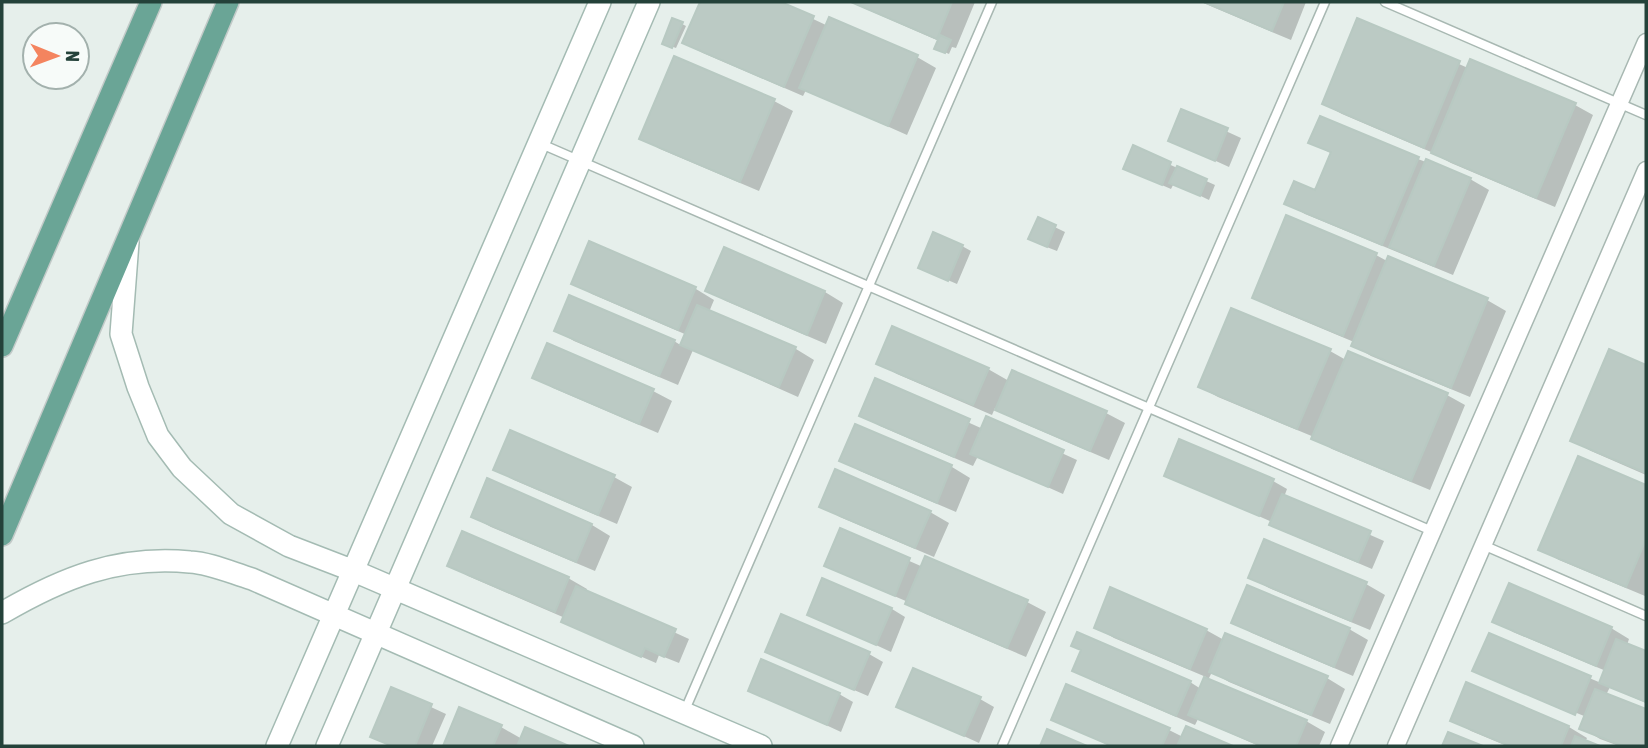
<svg xmlns="http://www.w3.org/2000/svg" width="1648" height="748" viewBox="0 0 1648 748" font-family="'Asap Condensed',sans-serif">
	<style>
		.shadow { fill: #0003 }
		.building { fill: #bbcac4; stroke: #b8c9c2; stroke-width: 2 }
		.lines { fill: none; stroke-linecap: round; stroke-linejoin: round }
		.lane-casing { stroke: #a8b8b2; stroke-width: 11 }
		.street-casing { stroke: #a8b8b2; stroke-width: 19 }
		.secondary-casing { stroke: #a4bbb3; stroke-width: 24 }
		.primary-casing { stroke: #c2cac8; stroke-width: 24 }
		.lane { stroke: #fff; stroke-width: 8 }
		.street { stroke: #fff; stroke-width: 16 }
		.secondary { stroke: #fff; stroke-width: 21 }
		.primary { stroke: #6aa596; stroke-width: 21 }
	</style>
	<rect width="100%" height="100%" fill="#e6efeb"/>
	<!-- shadow -->
	<path class="shadow" d="M702,2h75l51,24 2,-6 87,37 19,11 -29,67 -101,-45 -3,6 -100,-43 -19,-10z
		M850,2h125l-19,46 -4,-1 -3,7 -9,-4 -1,-9z
		M1201,2h105l-15,38z
		M1358,20l110,48 107,37 18,10 -38,92 -104,-44 -20,-11 -89,-38 -18,-10z
		M682,24l4,2 -10,22 -8,-3z
		M675,58l99,43 19,10 -34,80 -99,-42 -19,-11z
		M1182,111l59,27 -12,29 -59,-27z
		M1311,142l107,17 52,20 19,11 -36,85 -148,-61 -18,-11 29,-11 16,-38z
		M1133,148l82,37 -6,15 -35,-17 -3,6 -37,-16z
		M1038,219l27,13 -8,19 -18,-7z
		M590,244l106,45 18,11 -5,12 87,37 18,11 -16,37 -105,-47 -15,35 -104,-44 -18,-11 118,11 8,5 5,-11 -95,-41 -19,-11z
		M962,246l9,5 -14,33 -28,-12z
		M725,250l100,42 18,11 -17,41 -100,-43 -18,-10z
		M1376,255l11,6 2,-2 98,41 19,11 -36,86 -99,-41 -18,-11 1,-3 -81,-34 -19,-10z
		M548,346l105,45 19,10 -14,32 -105,-45 -18,-11z
		M1330,351l16,9 101,35 18,10 -35,85 -98,-41 -18,-12 -96,-40 -18,-10z
		M1610,351l36,16v108l-55,-24 -18,-10z
		M878,363l110,6 21,12 4,-8 93,40 19,10 -16,37 -93,-40 -21,-12 -3,7 -95,-41z
		M876,381l107,48 4,-10 90,41 -14,34 -85,-38 -5,10 -93,-40 -19,-11z
		M856,426l96,41 18,11 -14,34 -96,-41 -19,-11z
		M1180,442l93,39 14,8 -3,8 100,44 -12,28 -87,-37 -14,-8 1,-2 -106,-47z
		M1579,459l67,28 -1,109 -86,-36 -18,-10z
		M495,469l119,8 18,10 -15,37 -103,-44z
		M836,472l94,40 19,11 -15,34 -94,-40 -19,-11z
		M488,481l104,44 18,11 -15,35 -104,-44 -18,-10z
		M841,531l82,36 104,35 19,10 -20,45 -100,-43 -19,-10 1,-2 -67,-29z
		M463,533l105,45 19,11 -1,3 103,47 -10,24 -20,-8 -3,8 -79,-34 -14,-8 2,-3 -97,-42 -19,-11z
		M1265,542l101,42 19,11 -15,35 -101,-42 -19,-11z
		M1248,587l101,42 19,11 -15,36 -101,-43 -19,-11z
		M892,609l13,8 -14,35 -82,-38z
		M1495,621l116,7 18,11 -2,6 19,8v50l-36,-16 -4,8 40,16v35h-27l-19,-7 -18,-11 2,-12 -92,-38v2l-18,-9 15,-36 112,48 5,-12 -93,-39z
		M1096,627l110,3 18,10 103,38 18,11 -15,35 -101,-42 -17,-10 -4,8 98,41 19,11 -6,14h-60l-61,-27 -3,6 -102,-44 -19,-11 8,-19 -9,-5 117,36 11,7 5,-12 -92,-39z
		M869,654l14,8 -15,34 -86,-37z
		M1467,685l102,42 18,11 -2,4 10,4h-88l-36,-15 -18,-11z
		M392,689l54,25 -14,32h-41l-18,-10z
		M750,690l89,4 14,8 -12,30z
		M980,699l14,8 -15,36 -81,-37z
		M460,710l41,17 21,12 4,-9 39,16h-120z
		M1053,719l116,11 14,7 3,-8 42,17h-118z"/>
	<!-- building -->
	<path class="building" d="M700,2h81l33,14 -30,71 -102,-44z
		M851,2h101l-15,37z
		M1204,2h80l-12,29z
		M829,17l89,38 -30,71 -89,-38z
		M672,18l11,4 -11,26 -10,-4z
		M1357,18l103,43 -36,87 -102,-44z
		M940,35l11,5 -6,13 -11,-4z
		M674,56l101,43 -35,83 -101,-43z
		M1470,59l106,44 -40,95 -105,-45z
		M1181,109l47,19 -13,33 -47,-20z
		M1320,116l99,41 -37,88 -98,-41 10,-23 21,9 16,-38 -23,-9z
		M1133,145l38,17 -9,23 -39,-16z
		M1426,159l45,19 -37,88 -45,-19z
		M1177,166l30,13 -7,17 -31,-13z
		M1286,215l91,38 -34,83 -91,-38z
		M1038,217l18,8 -9,22 -19,-8z
		M933,232l30,13 -15,36 -30,-13z
		M589,241l107,46 -18,43 -107,-46z
		M724,247l101,44 -18,44 -102,-44z
		M1388,256l100,42 -37,90 -100,-42z
		M569,295l106,45 -16,36 -105,-45z
		M697,305l99,42 -17,40 -99,-42z
		M1231,308l100,41 -34,80 -99,-42z
		M892,326l97,42 -16,37 -97,-41z
		M547,343l107,46 -15,35 -107,-46z
		M1609,349l37,16v108l-76,-32z
		M1348,351l100,42 -37,88 -100,-42z
		M1012,370l95,41 -17,40 -95,-41z
		M875,378l95,41 -16,38 -95,-41z
		M986,416l78,34 -16,37 -78,-33z
		M855,424l97,41 -15,38 -98,-42z
		M510,430l105,45 -17,40 -105,-45z
		M1179,439l95,40 -15,37 -95,-40z
		M1578,456l68,29v54l-20,48 -88,-37z
		M835,469l96,42 -16,37 -96,-41z
		M487,478l105,46 -16,38 -105,-45z
		M1282,494l89,37 -13,31 -89,-37z
		M840,528l70,30 -15,38 -71,-30z
		M462,531l107,46 -14,35 -108,-46z
		M1264,539l103,43 -16,39 -103,-43z
		M925,556l103,44 -21,48 -102,-44z
		M822,578l70,30 -16,37 -69,-30z
		M1509,583l103,44 -16,39 -104,-44z
		M1247,585l103,43 -16,39 -103,-44z
		M576,586l100,43 -12,28 -19,-9 -4,9 -80,-35z
		M1110,587l97,42 -17,40 -96,-41z
		M781,614l89,38 -16,38 -89,-38z
		M1077,632l114,49 -15,35 -104,-45 9,-21 -10,-4z
		M1225,633l103,43 -17,39 -102,-43z
		M1489,633l102,43 -16,39 -103,-44z
		M1616,639l30,12v51l-47,-19z
		M761,659l79,34 -13,32 -79,-34z
		M913,668l68,29 -17,39 -68,-29z
		M1204,677l103,43 -11,26h-34l-74,-31z
		M1466,682l103,44 -8,20h-51l-60,-25z
		M1066,684l104,44 -8,18h-50l-61,-26z
		M391,687l41,17 -17,42h-23l-22,-9z
		M1595,689l51,20v37h-23l-44,-17z
		M459,707l43,18 -9,21h-50z
		M1186,726l47,20h-56z
		M525,727l44,19h-52z
		M1047,729l40,17h-47z
		M1448,732l35,14h-41z
		M1575,736l25,10h-29z"/>
	<g class="lines">
		<defs>
			<path id="lane" d="M1385,2l261,113
				M539,143l893,388
				M1483,545l163,71
				M685,710l307,-708
				M1002,746l323,-744"/>
			<path id="street" d="M1339,746l307,-704
				M1396,746l250,-576"/>
			<path id="secondary" d="M128,242l-7,92 17,53 20,49 24,32 49,46 58,32 65,25 407,175
				M2,613c60,-35 116,-58 188,-51 20,1 42,11 62,17l381,167
				M277,746l323,-744
				M327,746l322,-744"/>
			<path id="primary" d="M2,346l149,-344
				M2,535l226,-533"/>
		</defs>
		<!-- lane casing -->
		<use href="#lane" class="lane-casing"/>
		<!-- street casing -->
		<use href="#street" class="street-casing"/>
		<!-- secondary casing -->
		<use href="#secondary" class="secondary-casing"/>
		<!-- primary casing -->
		<use href="#primary" class="primary-casing"/>
		<!-- lane -->
		<use href="#lane" class="lane"/>
		<!-- street -->
		<use href="#street" class="street"/>
		<!-- secondary -->
		<use href="#secondary" class="secondary"/>
		<!-- primary -->
		<use href="#primary" class="primary"/>
	</g>
	<!-- border -->
	<rect width="1648" height="748" fill="none" stroke="#24423a" stroke-width="7"/>
	<!-- north arrow -->
	<g transform="translate(56 56) rotate(91)"><circle r="33" fill="#f7fbf9" stroke="#a3b1ad" stroke-width="2"/>
	<path d="M0-5L12 26L0 18L-12 26Z" fill="#f4845f"/>
	<text y="-10" font-size="19" font-weight="bold" text-anchor="middle" fill="#24423a">N</text>
	</g>
</svg>
